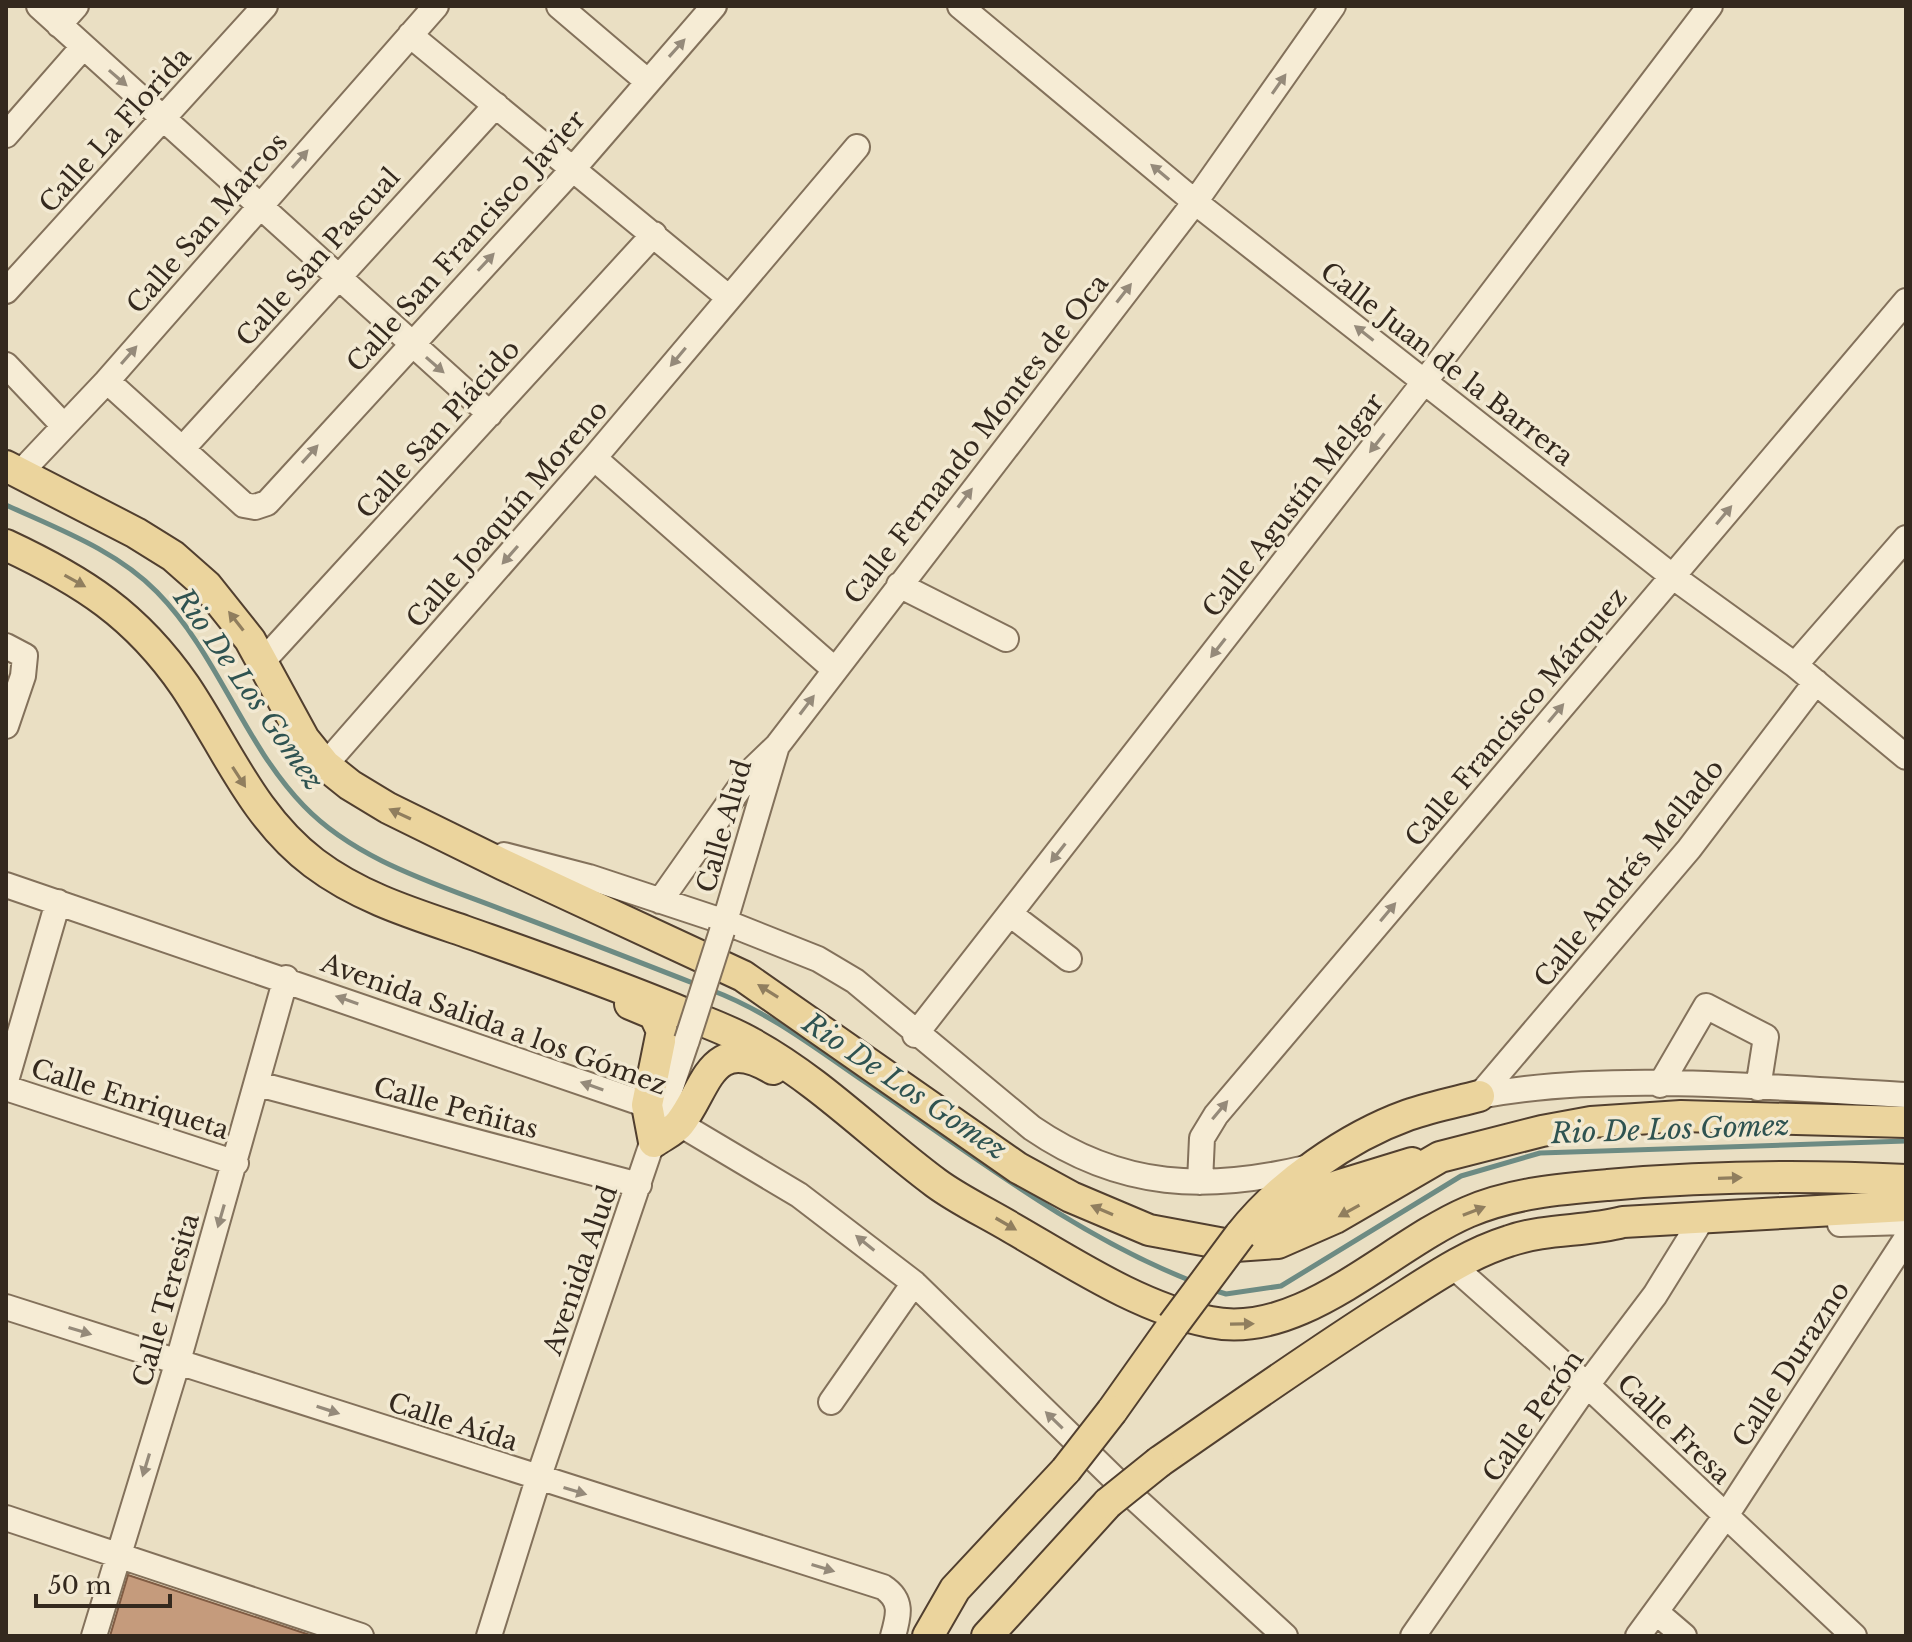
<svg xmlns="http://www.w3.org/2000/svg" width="1912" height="1642" viewBox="0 0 1912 1642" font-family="'Libre Baskerville',serif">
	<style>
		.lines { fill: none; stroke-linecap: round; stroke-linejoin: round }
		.stream { stroke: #6d8b83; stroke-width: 5 }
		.building { fill: #c59b7c; stroke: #805c43; stroke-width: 2 }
		.minor-casing { stroke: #83715b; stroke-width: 28 }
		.major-casing { stroke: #513f2f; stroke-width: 34 }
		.minor { stroke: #f6ecd5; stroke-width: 24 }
		.major { stroke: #ebd49d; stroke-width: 30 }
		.minor-bridge-casing { stroke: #83715b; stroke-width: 28; stroke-linecap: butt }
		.major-bridge-casing { stroke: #513f2f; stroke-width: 34; stroke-linecap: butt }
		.minor-bridge { stroke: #f6ecd5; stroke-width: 24 }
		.major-bridge { stroke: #ebd49d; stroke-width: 30 }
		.oneway { fill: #958a7a }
		.oneway2 { fill: #907e5e }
		.labels { text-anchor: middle; stroke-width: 7; stroke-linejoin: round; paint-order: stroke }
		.street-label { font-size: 26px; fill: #34291e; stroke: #f2e9d2 }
		.water-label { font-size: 28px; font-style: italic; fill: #2f5351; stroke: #f2e9d2 }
	</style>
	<rect width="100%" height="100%" fill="#eadfc3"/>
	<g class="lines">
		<!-- stream -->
		<path class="stream" d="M6,505c52,24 110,45 151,87 61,62 86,151 147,214 53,55 133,78 202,105 64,24 128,49 192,74
			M711,990c56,21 103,57 151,90 107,72 211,155 332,202
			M1210,1289l16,5 55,-8 180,-110 79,-23 366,-12"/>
	</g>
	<!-- building -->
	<path class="building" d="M128,1575l185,61h-203z"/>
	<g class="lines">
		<defs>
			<path id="minor" d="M39,6l451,408
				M559,6l88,75
				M960,6l235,196 477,374 123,89 111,92
				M59,25l17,-19
				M410,35l318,262
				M6,135l77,-88
				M6,291l259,-285
				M6,365l57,60
				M107,381l137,124 11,2 12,-4 306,-334 141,-163
				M184,447l312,-342
				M594,458l240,211
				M19,474l88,-93 329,-375
				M899,585l107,54
				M6,646l19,10 -2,20 -17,50
				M263,661l391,-427
				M1795,665l111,-127
				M325,765l269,-307 263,-311
				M504,855l85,22 136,45 93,37 37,22 177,147c89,61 175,64 278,39
				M6,885l641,220 16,9 136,81 115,88 216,211 155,142
				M660,901l93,-132 24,-23 418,-544 138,-196
				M1010,914l59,45
				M722,931l54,-182
				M915,1035l510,-654 285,-375
				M6,1081l52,-179
				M258,1084l381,101
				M1660,1085l46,-79 60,31 -8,51
				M6,1088l230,75
				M1479,1096l210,-247 127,-167
				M1479,1096c132,-25 292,-8 427,-1
				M1200,1182l2,-44 14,-23 690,-814
				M1840,1224l66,-2
				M1453,1266l134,119 267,251
				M6,1307l877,280c20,13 16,28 10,49
				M831,1402l83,-119
				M6,1518l355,118
				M1656,1612l28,24
				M94,1636l84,-275 108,-383
				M489,1636l49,-157 149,-439
				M1413,1636l174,-251 68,-90 42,-68
				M1638,1636l87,-119 181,-278"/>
			<path id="major" d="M6,466l130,67 37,23 34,30 43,54 54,99 21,26 25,20 38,23 116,57 239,111 275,192 53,29 78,33 86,16 43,-3 57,-25 105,-61 102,-26 49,-9 90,-6 225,6
				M6,545c77,36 130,70 179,141 41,61 68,131 129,177 45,34 97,50 150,68 73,26 145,51 217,81 23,10 48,18 70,31 68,37 123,94 185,140 23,17 51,30 76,45 61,35 128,80 198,94 91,19 179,-76 258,-110 44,-19 93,-23 140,-27 99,-9 199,-10 298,-5
				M630,1004l24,10 8,17 -15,74 7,37c8,-6 20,-11 26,-19 27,-34 30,-91 93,-54
				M1261,1225l76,-39 75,-23
				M1240,1235c40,-51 107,-98 168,-120 23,-8 48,-13 71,-19
				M1112,1411l61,-86
				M1159,1462c75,-52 150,-105 227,-154 40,-25 78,-53 123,-67 38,-13 76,-9 114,-19l283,-16
				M928,1636l27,-47 111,-119
				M987,1636l121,-133"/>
		</defs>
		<!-- minor casing -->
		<use href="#minor" class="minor-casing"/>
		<!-- major casing -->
		<use href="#major" class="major-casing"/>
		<!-- minor -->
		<use href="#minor" class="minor"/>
		<!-- major -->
		<use href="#major" class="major"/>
		<defs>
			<path id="minor-bridge" d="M687,1040l35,-109"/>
			<path id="major-bridge" d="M1173,1325l67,-90
				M1066,1470l46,-59
				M1108,1503l51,-41"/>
		</defs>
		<!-- minor-bridge casing -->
		<use href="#minor-bridge" class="minor-bridge-casing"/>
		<!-- major-bridge casing -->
		<use href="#major-bridge" class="major-bridge-casing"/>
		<!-- minor-bridge -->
		<use href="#minor-bridge" class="minor-bridge"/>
		<!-- major-bridge -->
		<use href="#major-bridge" class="major-bridge"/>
	</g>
	<!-- one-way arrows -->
	<defs><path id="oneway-solid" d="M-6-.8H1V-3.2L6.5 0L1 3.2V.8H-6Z" transform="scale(2)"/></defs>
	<g class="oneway">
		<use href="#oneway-solid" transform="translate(677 48) rotate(-48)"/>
		<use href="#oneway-solid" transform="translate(118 78) rotate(41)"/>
		<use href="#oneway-solid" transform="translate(1279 84) rotate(-55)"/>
		<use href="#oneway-solid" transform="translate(300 159) rotate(-48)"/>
		<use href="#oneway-solid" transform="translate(1160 172) rotate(-140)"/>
		<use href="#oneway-solid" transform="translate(486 262) rotate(-47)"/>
		<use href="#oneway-solid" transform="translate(1124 293) rotate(-52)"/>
		<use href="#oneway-solid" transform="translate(1364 333) rotate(-142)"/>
		<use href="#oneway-solid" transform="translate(129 355) rotate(-49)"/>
		<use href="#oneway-solid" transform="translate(678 357) rotate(130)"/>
		<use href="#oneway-solid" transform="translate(435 365) rotate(41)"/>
		<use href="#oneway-solid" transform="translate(1377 443) rotate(128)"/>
		<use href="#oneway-solid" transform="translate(310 454) rotate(-48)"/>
		<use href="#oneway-solid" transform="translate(965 498) rotate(-53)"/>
		<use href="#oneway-solid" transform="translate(1724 515) rotate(-50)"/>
		<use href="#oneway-solid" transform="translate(510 555) rotate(131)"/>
		<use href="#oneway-solid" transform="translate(1218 648) rotate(128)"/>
		<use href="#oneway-solid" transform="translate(807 705) rotate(-53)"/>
		<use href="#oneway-solid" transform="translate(1556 713) rotate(-50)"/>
		<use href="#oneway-solid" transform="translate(1058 853) rotate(128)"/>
		<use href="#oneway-solid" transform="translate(1388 912) rotate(-50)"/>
		<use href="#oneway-solid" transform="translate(347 1000) rotate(-161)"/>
		<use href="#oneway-solid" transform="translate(592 1086) rotate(-161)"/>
		<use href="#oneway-solid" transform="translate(1220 1110) rotate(-50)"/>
		<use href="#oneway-solid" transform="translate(221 1216) rotate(106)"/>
		<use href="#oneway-solid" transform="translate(865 1243) rotate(-141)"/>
		<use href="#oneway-solid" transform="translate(80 1331) rotate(17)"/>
		<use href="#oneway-solid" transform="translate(328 1410) rotate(18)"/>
		<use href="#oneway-solid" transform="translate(1054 1420) rotate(-136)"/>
		<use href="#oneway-solid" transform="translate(146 1465) rotate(107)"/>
		<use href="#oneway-solid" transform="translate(575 1491) rotate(17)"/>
		<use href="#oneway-solid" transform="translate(823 1568) rotate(17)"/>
	</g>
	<g class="oneway2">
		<use href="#oneway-solid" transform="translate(75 581) rotate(29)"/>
		<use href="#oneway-solid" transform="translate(236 621) rotate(-128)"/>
		<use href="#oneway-solid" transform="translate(239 777) rotate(57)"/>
		<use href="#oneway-solid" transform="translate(400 814) rotate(-155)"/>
		<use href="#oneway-solid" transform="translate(768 991) rotate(-148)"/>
		<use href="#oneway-solid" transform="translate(1730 1178) rotate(-2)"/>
		<use href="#oneway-solid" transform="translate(1102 1210) rotate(-157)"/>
		<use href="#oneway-solid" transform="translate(1349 1211) rotate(151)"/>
		<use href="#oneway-solid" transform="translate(1474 1211) rotate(-21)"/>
		<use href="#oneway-solid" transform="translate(1006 1224) rotate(30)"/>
		<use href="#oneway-solid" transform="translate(1242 1324) rotate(-1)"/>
	</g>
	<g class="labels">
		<!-- street labels -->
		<g class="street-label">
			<text transform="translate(115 130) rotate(-48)" y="9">Calle La Florida</text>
			<text transform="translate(207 223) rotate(-49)" y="9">Calle San Marcos</text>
			<text transform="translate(466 241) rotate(-48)" y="9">Calle San Francisco Javier</text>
			<text transform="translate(318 257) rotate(-48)" y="9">Calle San Pascual</text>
			<text transform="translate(1447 364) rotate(38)" y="9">Calle Juan de la Barrera</text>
			<text transform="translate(438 429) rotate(-48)" y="9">Calle San Plácido</text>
			<text transform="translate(976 439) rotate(-52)" y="9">Calle Fernando Montes de Oca</text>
			<text transform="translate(1293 505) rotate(-52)" y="9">Calle Agustín Melgar</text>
			<text transform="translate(507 514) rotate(-49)" y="9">Calle Joaquín Moreno</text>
			<text transform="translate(1516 717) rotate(-50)" y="9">Calle Francisco Márquez</text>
			<text transform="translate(724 826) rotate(-74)" y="9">Calle Alud</text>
			<text transform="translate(1629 873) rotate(-51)" y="9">Calle Andrés Mellado</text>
			<text transform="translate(494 1024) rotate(20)" y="9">Avenida Salida a los Gómez</text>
			<text transform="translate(130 1099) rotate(18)" y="9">Calle Enriqueta</text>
			<text transform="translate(456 1108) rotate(15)" y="9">Calle Peñitas</text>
			<text transform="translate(580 1270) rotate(-71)" y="9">Avenida Alud</text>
			<text transform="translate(166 1300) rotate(-74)" y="9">Calle Teresita</text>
			<text transform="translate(1791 1364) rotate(-57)" y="9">Calle Durazno</text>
			<text transform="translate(1533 1416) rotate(-55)" y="9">Calle Perón</text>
			<text transform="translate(453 1422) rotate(18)" y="9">Calle Aída</text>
			<text transform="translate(1674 1429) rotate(44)" y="9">Calle Fresa</text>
		</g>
		<!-- water labels -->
		<g class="water-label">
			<text transform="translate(249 689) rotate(55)" y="10">Rio De Los Gomez</text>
			<text transform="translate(905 1086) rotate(34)" y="10">Rio De Los Gomez</text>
			<text transform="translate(1670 1129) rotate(-2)" y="10">Rio De Los Gomez</text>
		</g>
	</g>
	<!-- border -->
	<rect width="1912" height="1642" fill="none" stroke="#34291e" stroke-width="16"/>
	<!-- scale -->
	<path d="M36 1594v12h134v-12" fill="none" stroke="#34291e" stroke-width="4"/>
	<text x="48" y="1594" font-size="24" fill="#34291e" stroke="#f2e9d2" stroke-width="6" paint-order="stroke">50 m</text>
</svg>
